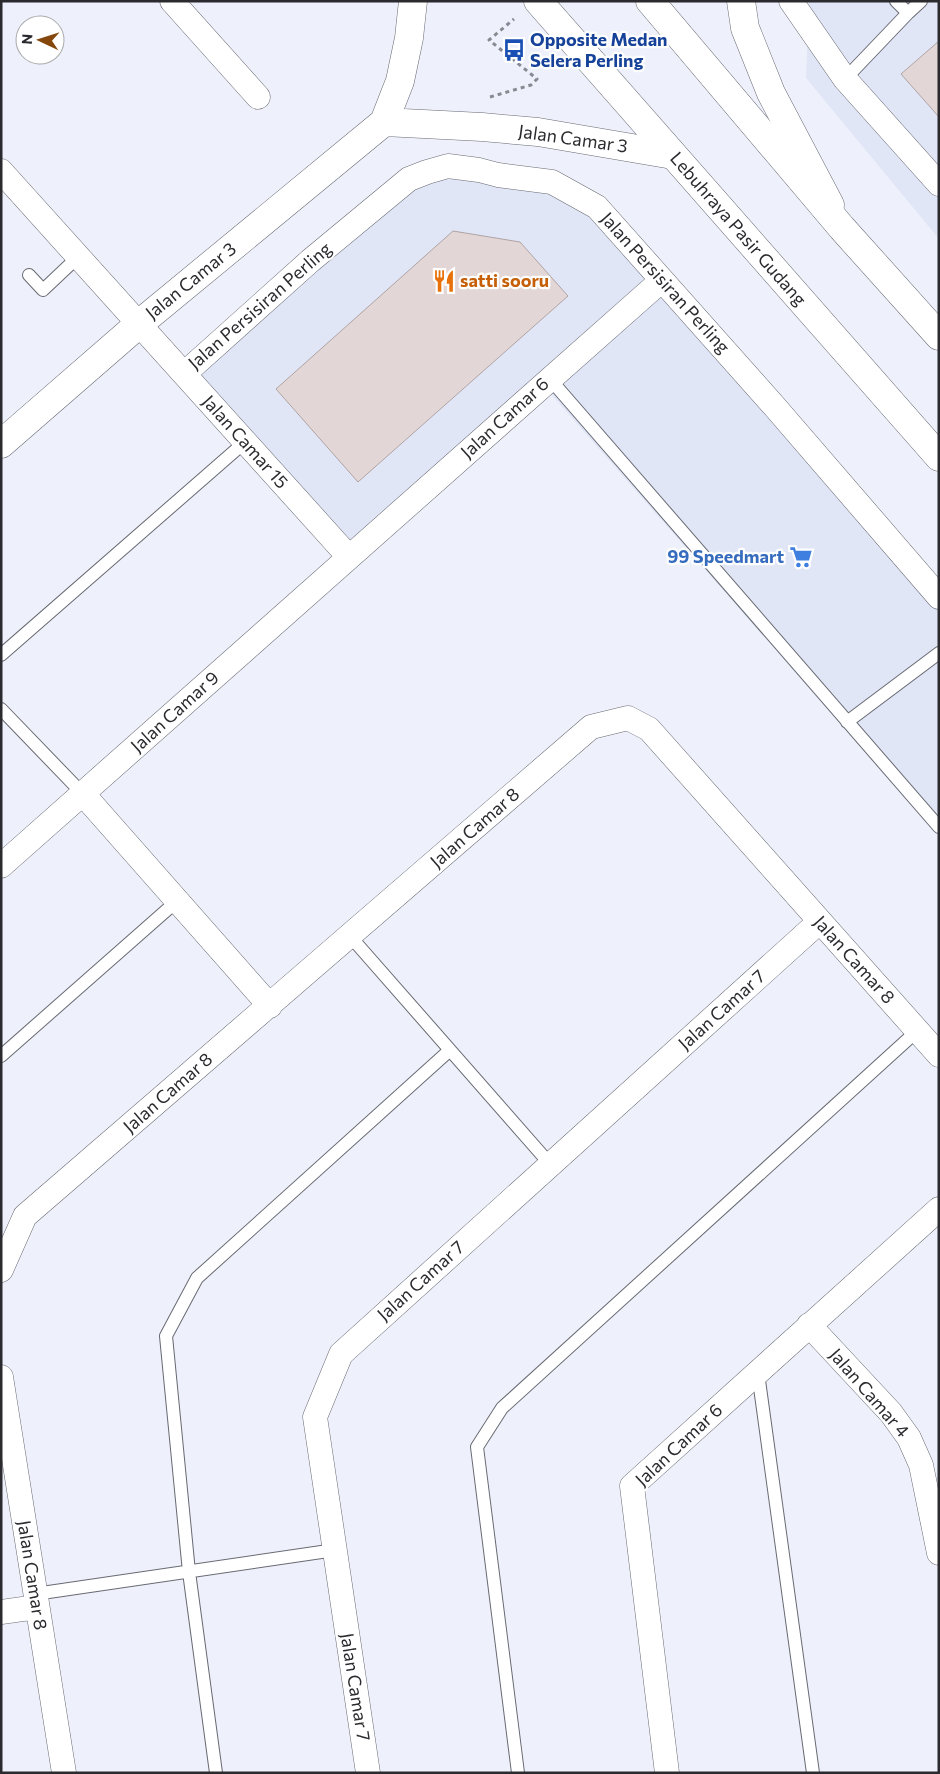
<svg xmlns="http://www.w3.org/2000/svg" width="940" height="1774" viewBox="0 0 940 1774" font-family="Commissioner,sans-serif">
	<style>
		.built { fill: #e1e6f7 }
		.building { fill: #e3d6d6; stroke: #afa3a3 }
		.lines { fill: none; stroke-linecap: round; stroke-linejoin: round }
		.lane-casing { stroke: #686a73; stroke-width: 14 }
		.street-casing { stroke: #686a73; stroke-width: 25 }
		.secondary-casing { stroke: #686a73; stroke-width: 29 }
		.highway-casing { stroke: #686a73; stroke-width: 29 }
		.path { stroke: #888a91; stroke-width: 3; stroke-dasharray: 4 4; stroke-linecap: butt }
		.lane { stroke: #fff; stroke-width: 12 }
		.street { stroke: #fff; stroke-width: 24 }
		.secondary { stroke: #fff; stroke-width: 28 }
		.highway { stroke: #fff; stroke-width: 28 }
		.labels { text-anchor: middle; stroke-width: 4.5; stroke-linejoin: round; paint-order: stroke }
		.transit-label { font-size: 18px; font-weight: bold; fill: #164399; stroke: #fff; text-anchor: start }
		.street-label { font-size: 18px; fill: #2b2b2f; stroke: #fff }
		.food-label { font-size: 18px; font-weight: bold; fill: #c56008; stroke: #fff; text-anchor: start }
		.shop-label { font-size: 18px; font-weight: bold; fill: #366cbe; stroke: #fff; text-anchor: end }
	</style>
	<rect width="100%" height="100%" fill="#eef1fb"/>
	<!-- built -->
	<path class="built" d="M809,1h130v238l-133,-161z
		M449,155l106,17 384,410v254l-403,-459 -187,164 -164,-183z"/>
	<!-- building -->
	<path class="building" d="M939,41v76l-38,-43z
		M453,231l67,11 48,54 -210,186 -82,-93z"/>
	<g class="lines">
		<defs>
			<path id="lane" d="M896,1l12,12
				M845,79l63,-66 13,-12
				M29,275l14,15 35,-33
				M550,379l389,448
				M1,655l244,-213
				M1,709l82,85
				M847,722l92,-69
				M350,936l200,228
				M1,1056l176,-155
				M758,1373l55,400
				M35,1594l300,-44
				M216,1773l-27,-201 -23,-236 31,-58 253,-228
				M518,1773l-41,-326 25,-39 415,-377"/>
			<path id="street" d="M172,1l86,96
				M791,1l54,78 94,105
				M1,171l348,386
				M184,374l126,-113 99,-82 18,-7 21,-6 31,4 19,5 54,7 45,25 178,200 164,190
				M83,794l187,212
				M1,866l661,-586
				M1,1270l24,-54 566,-489 37,-9 21,11 290,326
				M809,1325l82,88 18,25 12,27 18,88
				M1,1377l63,396
				M1,1612l36,-5
				M368,1773l-53,-356 26,-63 478,-432
				M667,1773l-35,-287 307,-277"/>
			<path id="secondary" d="M741,1l4,27 26,65 59,112
				M384,122l98,5 56,5 135,23
				M1,444l138,-120 245,-202 16,-41 9,-43 4,-37"/>
			<path id="highway" d="M538,1l401,456
				M650,1l192,227 97,108"/>
		</defs>
		<!-- lane casing -->
		<use href="#lane" class="lane-casing"/>
		<!-- street casing -->
		<use href="#street" class="street-casing"/>
		<!-- secondary casing -->
		<use href="#secondary" class="secondary-casing"/>
		<!-- highway casing -->
		<use href="#highway" class="highway-casing"/>
		<!-- path -->
		<path class="path" d="M490,97l41,-12 6,-6 -48,-39 25,-21"/>
		<!-- lane -->
		<use href="#lane" class="lane"/>
		<!-- street -->
		<use href="#street" class="street"/>
		<!-- secondary -->
		<use href="#secondary" class="secondary"/>
		<!-- highway -->
		<use href="#highway" class="highway"/>
	</g>
	<!-- icons -->
	<defs>
		<symbol id="bus-bare" viewBox="-9 -9 18 18"><path d="M-5-6H5V4H4V6H2V4H-2V6H-4V4H-5ZM-3.5-4V0h7V-4ZM-3.5 1.2v1.5H-2V1.2ZM2 1.2v1.5H3.5V1.2Z" fill="#1a4fb4" stroke="#fff" stroke-width="2.5" paint-order="stroke"/></symbol>
		<symbol id="restaurant-bare" viewBox="-9 -9 18 18"><path d="M-5-6h1v4h1v-4h1v4h1v-4h1v5L-1.5 .5V6h-2V.5L-5-1ZM5-6V6H3V1.5H1.5Q1.5-4 5-6Z" fill="#e8710a" stroke="#fff" stroke-width="2.5" paint-order="stroke"/></symbol>
		<symbol id="supermarket-bare" viewBox="-9 -9 18 18"><path d="M-6-5.5h2.5l.6 2H6L4.5 2H-2.5L-4.4-4H-6ZM-1.5 3.2a1.3 1.3 0 1 0 .1 0ZM3 3.2a1.3 1.3 0 1 0 .1 0Z" fill="#3f7fe0" stroke="#fff" stroke-width="2.5" paint-order="stroke"/></symbol>
	</defs>
	<g fill-rule="evenodd">
		<use href="#bus-bare" x="498" y="34" width="32" height="32"/>
		<use href="#restaurant-bare" x="428" y="265" width="32" height="32"/>
		<use href="#supermarket-bare" x="785" y="541" width="32" height="32"/>
	</g>
	<g class="labels">
		<!-- transit labels -->
		<g class="transit-label">
			<text x="530" y="46">Opposite Medan<tspan x="530" dy="21">Selera Perling</tspan></text>
		</g>
		<!-- street labels -->
		<g class="street-label">
			<text transform="translate(573 139) rotate(8)" y="6">Jalan Camar 3</text>
			<text transform="translate(738 229) rotate(49)" y="6">Lebuhraya Pasir Gudang</text>
			<text transform="translate(191 281) rotate(-39)" y="6">Jalan Camar 3</text>
			<text transform="translate(665 283) rotate(48)" y="6">Jalan Persisiran Perling</text>
			<text transform="translate(260 306) rotate(-41)" y="6">Jalan Persisiran Perling</text>
			<text transform="translate(505 418) rotate(-42)" y="6">Jalan Camar 6</text>
			<text transform="translate(245 442) rotate(48)" y="6">Jalan Camar 15</text>
			<text transform="translate(175 712) rotate(-42)" y="6">Jalan Camar 9</text>
			<text transform="translate(475 828) rotate(-41)" y="6">Jalan Camar 8</text>
			<text transform="translate(854 960) rotate(48)" y="6">Jalan Camar 8</text>
			<text transform="translate(722 1010) rotate(-42)" y="6">Jalan Camar 7</text>
			<text transform="translate(168 1093) rotate(-41)" y="6">Jalan Camar 8</text>
			<text transform="translate(421 1281) rotate(-42)" y="6">Jalan Camar 7</text>
			<text transform="translate(869 1393) rotate(49)" y="6">Jalan Camar 4</text>
			<text transform="translate(679 1445) rotate(-43)" y="6">Jalan Camar 6</text>
			<text transform="translate(32 1575) rotate(81)" y="6">Jalan Camar 8</text>
			<text transform="translate(355 1687) rotate(81)" y="6">Jalan Camar 7</text>
		</g>
		<!-- food labels -->
		<g class="food-label">
			<text x="460" y="287">satti sooru</text>
		</g>
		<!-- shop labels -->
		<g class="shop-label">
			<text x="784" y="563">99 Speedmart</text>
		</g>
	</g>
	<!-- border -->
	<rect width="940" height="1774" fill="none" stroke="#2b2b2f" stroke-width="5"/>
	<!-- north arrow -->
	<g transform="translate(40 40) rotate(274)"><circle r="24" fill="#ffffff" stroke="#aaaaac"/>
	<path d="M0-4L9 19L0 12L-9 19Z" fill="#86470d"/>
	<text y="-8" font-size="14" font-weight="bold" text-anchor="middle" fill="#2b2b2f">N</text>
	</g>
</svg>
